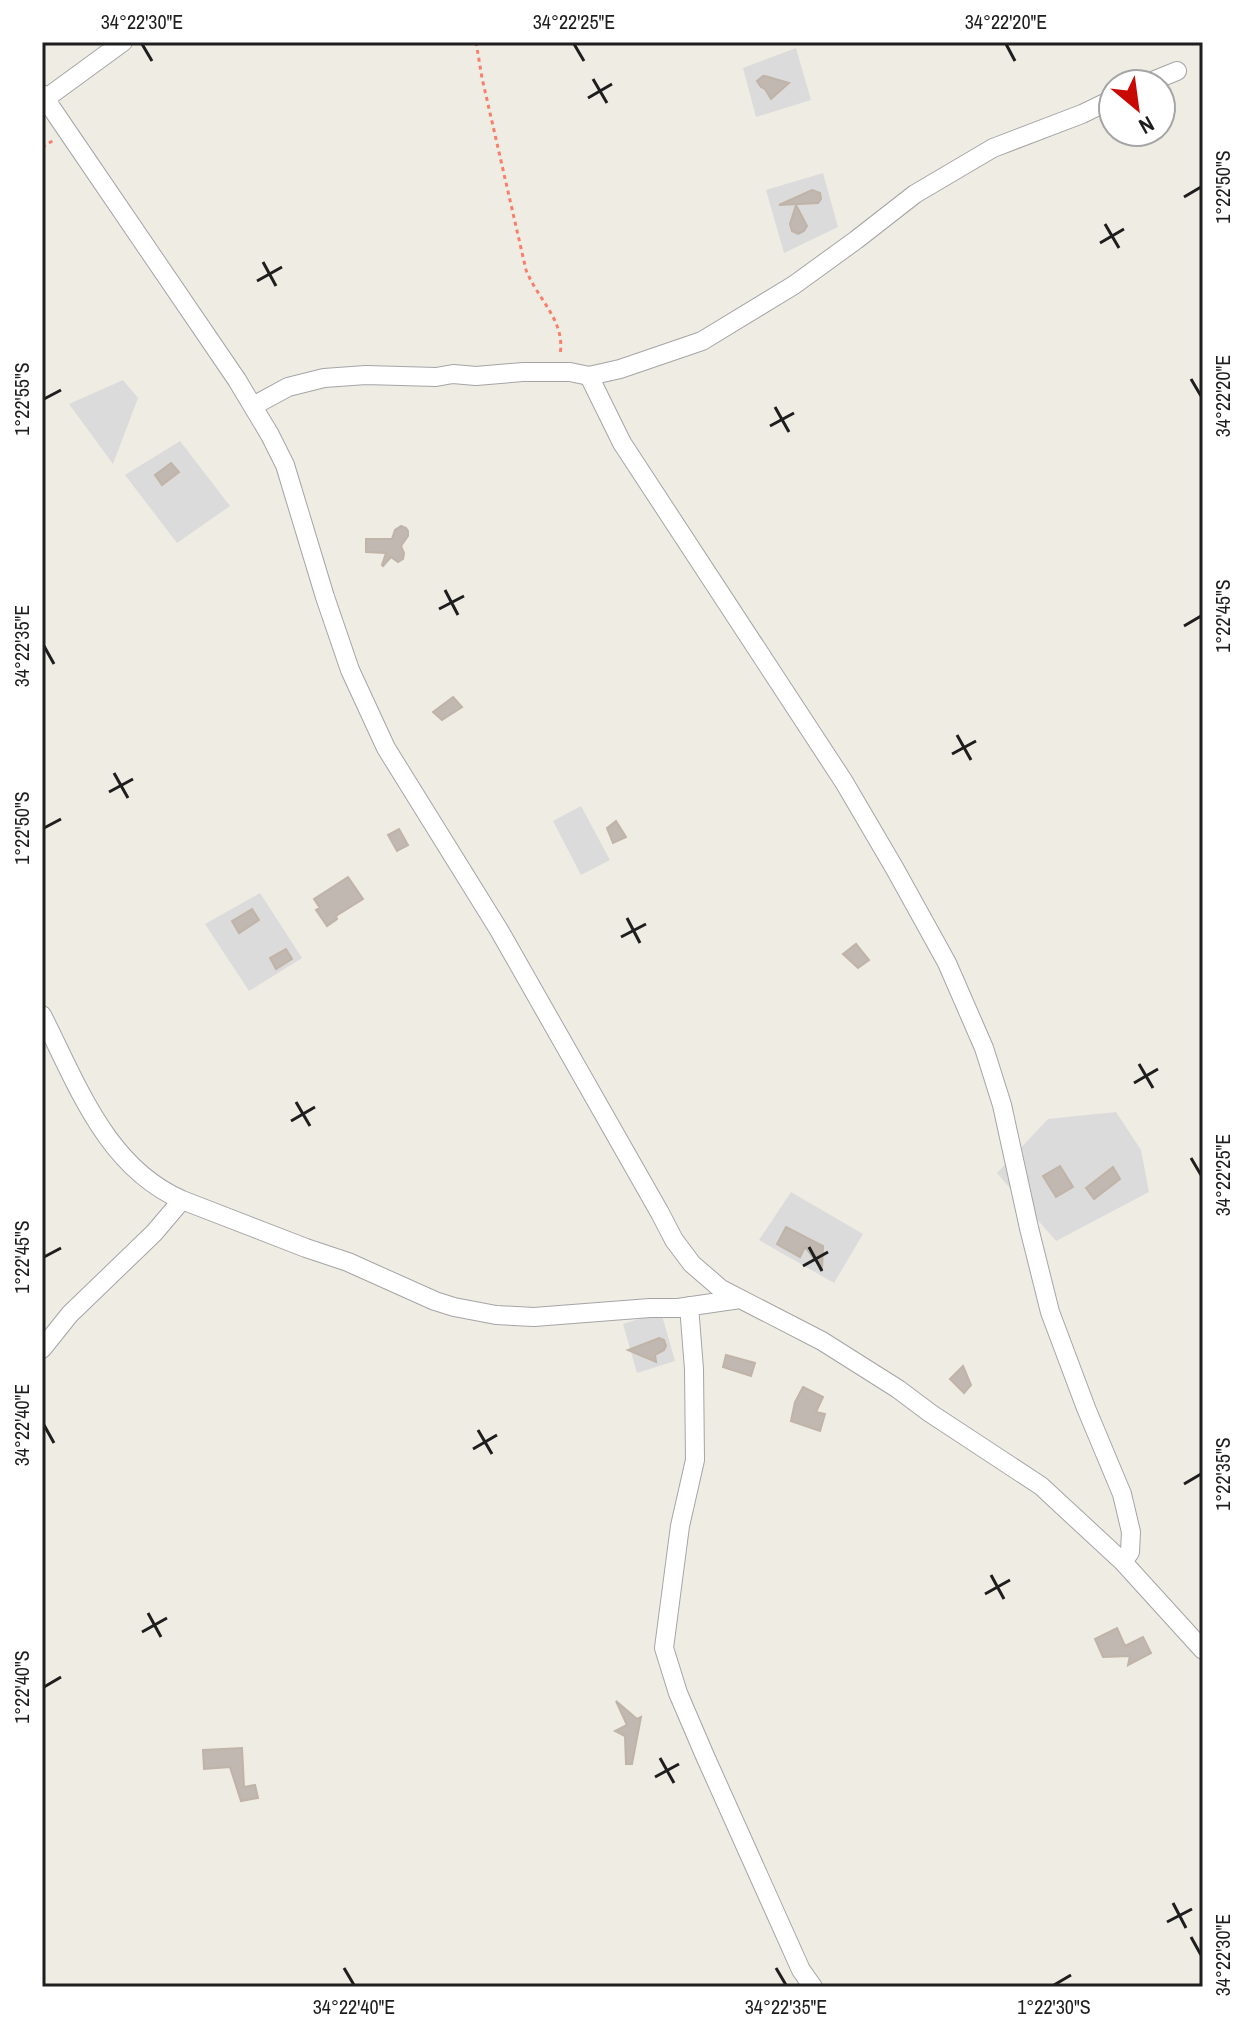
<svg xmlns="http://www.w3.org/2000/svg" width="1245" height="2029" viewBox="0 0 1245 2029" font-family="'Archivo Narrow',sans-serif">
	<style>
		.residential { fill: #dcdbdb }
		.building { fill: #c0b8b1; stroke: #c0b3a7; stroke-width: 2 }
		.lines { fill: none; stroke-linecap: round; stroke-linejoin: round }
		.minor-casing { stroke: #a5a5a5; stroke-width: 20 }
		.path { stroke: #f87f6c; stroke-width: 3; stroke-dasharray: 4 4; stroke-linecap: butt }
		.minor { stroke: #fff; stroke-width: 18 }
		.ticks { fill: none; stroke: #1e1e1e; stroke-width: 3 }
		.neatline { fill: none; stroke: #1e1e1e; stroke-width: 3 }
		.ticks-label { font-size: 20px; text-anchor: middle; fill: #1e1e1e }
	</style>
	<rect width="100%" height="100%" fill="#efece4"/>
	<!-- residential -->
	<path class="residential" d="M796,48l15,52 -55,17 -13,-49z
		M823,173l15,54 -54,26 -18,-63z
		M123,380l15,18 -25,66 -44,-60z
		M180,441l50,65 -53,37 -52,-68z
		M581,806l29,54 -29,15 -28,-54z
		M260,893l42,65 -53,33 -44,-67z
		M1116,1112l25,38 8,42 -93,49 -59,-68 51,-54z
		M791,1192l72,42 -29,49 -75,-43z
		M661,1312l14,49 -38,12 -14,-49z"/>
	<!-- building -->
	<path class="building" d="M763,76h2l24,7 -18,16 -6,-10 -4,-2 -4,-6z
		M812,190l8,3 1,6 -3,4 -39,2z
		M796,205l11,21 -3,5 -6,3 -6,-3 -2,-7z
		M171,463l8,9 -17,13 -7,-10z
		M401,526l5,2 2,3v5l-7,10 3,7 -1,6 -5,3 -7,-5 -8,9 -1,-1 4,-12 -20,-1v-13h26l3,-9z
		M453,697l9,10 -20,13 -9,-8z
		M616,821l10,16 -13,6 -6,-15z
		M399,829l9,16 -11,6 -9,-16z
		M348,877l15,22 -27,17 1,3 -10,7 -11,-16 4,-2 -6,-9z
		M252,909l7,11 -20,13 -7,-12z
		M856,944l13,16 -11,8 -15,-14z
		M286,949l6,10 -16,10 -6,-11z
		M1060,1166l13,21 -17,10 -13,-21z
		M1113,1167l7,12 -26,20 -8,-11z
		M786,1227l37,19 -1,23 -17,-22 -5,10 -23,-13z
		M659,1338l5,2 2,6 -2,4 -9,5 1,7 -28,-12z
		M726,1355l29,8 -4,13 -28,-9z
		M963,1366l8,19 -7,8 -14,-14z
		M803,1387l20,10 -7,15 9,2 -5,17 -29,-10 4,-19z
		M1117,1628l8,18 18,-9 8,16 -23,12 2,-9 -27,1 -8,-18z
		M616,1701l21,18 4,-2 -9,47h-6l-1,-28 -10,-5 12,-6z
		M242,1748l2,39 11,-2 3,13 -17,3 -11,-34 -26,2 -1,-19z"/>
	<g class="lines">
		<defs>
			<path id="minor" d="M1145,84l32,-13
				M42,94l195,286 33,55 15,30 40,132 25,73 36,78 113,182 161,283 14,27 18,24 29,25 101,52 76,48 32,24 111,73 82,76 80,88
				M45,99l78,-57
				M589,376l33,67 222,339 51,87 52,94 37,85 18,57 27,123 21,84 36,96 36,86 9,38 -1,20 -7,10
				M253,406l35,-19 36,-9 42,-3 70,2 17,-3 23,2 47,-4h47l19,4 31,-7 82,-28 92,-56 62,-45 59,-46 78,-46 89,-34 31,-15
				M42,1015c35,69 64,152 140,185l124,48 42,14 87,39 19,6 42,8 38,2 116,-9h28l62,-9
				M689,1306l5,63 1,91 -15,66 -16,122 14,45 27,63 96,214 12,17
				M42,1349l28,-35 84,-81 28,-33"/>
		</defs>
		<!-- minor casing -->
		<use href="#minor" class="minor-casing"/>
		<!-- path -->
		<path class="path" d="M476,42l6,36 44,192c12,30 40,51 34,85
			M42,147l12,-7"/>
		<!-- minor -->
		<use href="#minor" class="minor"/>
	</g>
	<!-- ticks -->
	<path class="ticks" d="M142,44l10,17M574,44l10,17M1006,44l9,17M593,79l14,24M588,98l24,-14M1184,197l17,-10M1105,224l14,24M1100,243l24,-14M263,262l13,24M257,281l25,-14M1191,379l10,17M44,399l17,-9M775,407l14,25M770,426l24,-13M445,590l13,25M439,609l25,-13M1184,626l17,-10M44,646l10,18M957,735l14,25M952,754l24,-13M114,773l14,25M109,792l24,-13M44,828l17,-9M627,918l13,25M621,937l25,-13M1139,1064l14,24M1134,1083l24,-14M296,1102l14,24M291,1121l24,-14M1191,1158l10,17M809,1247l13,24M44,1257l17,-9M803,1266l25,-14M44,1425l10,18M478,1430l14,24M473,1449l24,-14M1184,1484l17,-10M991,1575l13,24M985,1594l25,-14M148,1613l13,24M142,1632l25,-14M44,1687l17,-10M660,1758l14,25M655,1777l24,-13M1173,1903l13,25M1167,1922l25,-13M1191,1937l10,18M344,1968l10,17M776,1968l10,17M1054,1985l17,-10"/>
	<!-- border -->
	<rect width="1245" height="2029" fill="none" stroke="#ffffff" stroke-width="88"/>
	<!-- north arrow -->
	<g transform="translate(1137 108) rotate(151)"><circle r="38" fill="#ffffff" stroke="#a5a5a5" stroke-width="2"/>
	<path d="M0-6L14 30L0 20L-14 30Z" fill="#c90903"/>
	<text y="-12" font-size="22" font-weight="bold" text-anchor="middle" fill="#1e1e1e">N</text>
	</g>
	<rect x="44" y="44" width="1157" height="1941" class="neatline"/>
	<g class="ticks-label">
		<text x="142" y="29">34°22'30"E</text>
		<text x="574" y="29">34°22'25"E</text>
		<text x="1006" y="29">34°22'20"E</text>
		<text transform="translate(1223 187) rotate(-90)" y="7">1°22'50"S</text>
		<text transform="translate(1223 396) rotate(-90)" y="7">34°22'20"E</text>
		<text transform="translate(22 399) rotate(-90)" y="7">1°22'55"S</text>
		<text transform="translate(1223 616) rotate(-90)" y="7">1°22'45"S</text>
		<text transform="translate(22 646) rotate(-90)" y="7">34°22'35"E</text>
		<text transform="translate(22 828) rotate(-90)" y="7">1°22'50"S</text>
		<text transform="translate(1223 1175) rotate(-90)" y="7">34°22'25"E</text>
		<text transform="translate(22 1257) rotate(-90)" y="7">1°22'45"S</text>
		<text transform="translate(22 1425) rotate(-90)" y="7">34°22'40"E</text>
		<text transform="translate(1223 1474) rotate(-90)" y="7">1°22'35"S</text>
		<text transform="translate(22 1687) rotate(-90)" y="7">1°22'40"S</text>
		<text transform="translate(1223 1955) rotate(-90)" y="7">34°22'30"E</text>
		<text x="354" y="2014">34°22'40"E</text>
		<text x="786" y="2014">34°22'35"E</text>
		<text x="1054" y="2014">1°22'30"S</text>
	</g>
</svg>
